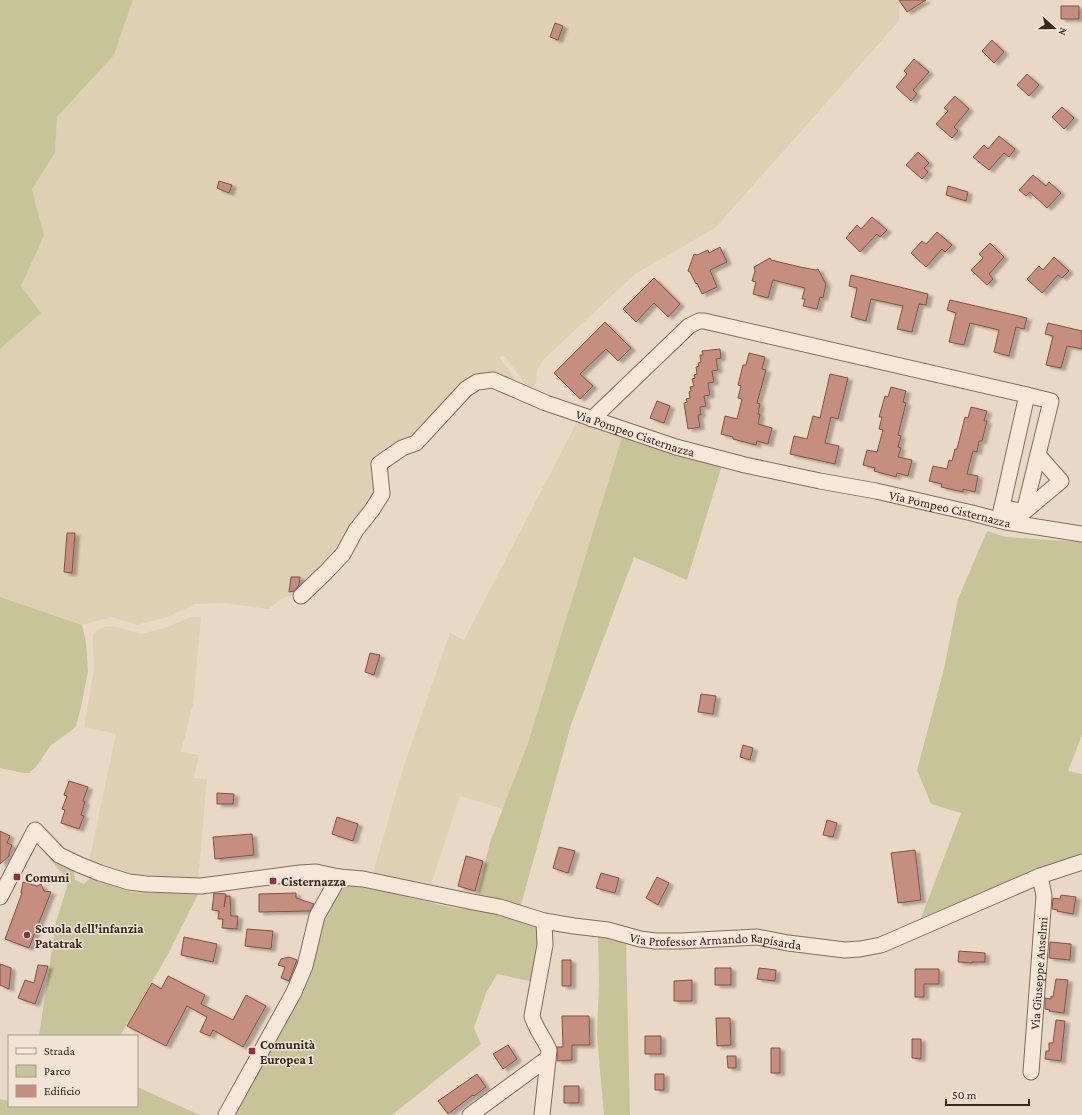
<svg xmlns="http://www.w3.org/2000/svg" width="1082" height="1115" viewBox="0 0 1082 1115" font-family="'Crimson Pro',serif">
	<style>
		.farmland { fill: #dfcfb4 }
		.green { fill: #c7c49a }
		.building { fill: #c58e7f; stroke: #815145; filter: url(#shadow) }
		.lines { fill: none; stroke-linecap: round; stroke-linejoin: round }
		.minor-casing { stroke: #846a5d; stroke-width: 17 }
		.minor { stroke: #f6e7d8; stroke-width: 15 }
		.poi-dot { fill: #8d3245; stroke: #f2e4d4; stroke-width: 1.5 }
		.labels { text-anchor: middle; stroke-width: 3; stroke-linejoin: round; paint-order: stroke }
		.street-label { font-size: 13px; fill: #352620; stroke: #f2e4d4 }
		.poi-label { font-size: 13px; font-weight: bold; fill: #352620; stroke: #f2e4d4; text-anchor: start }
	</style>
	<defs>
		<filter id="shadow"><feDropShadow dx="4.5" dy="2.5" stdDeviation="1" flood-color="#0004"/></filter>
	</defs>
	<rect width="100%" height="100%" fill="#ead8c6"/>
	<!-- farmland -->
	<path class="farmland" d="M133,0h766l1,2 -1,19 -184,207 -80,46 -92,86 -6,10 -1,13 -7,7 -24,-34 -6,1 16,21 -5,5 -34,-5 -53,53 -45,29v26l-37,62 -42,44 -18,7 -12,10 -45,-6 -29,1 -25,12 -33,9 -25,-8 -30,8 -82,-28v-248l40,-36 -19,-27 23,-50 -12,-47 23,-36 2,-36 57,-62z
		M578,420l44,17 -94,306 -25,66 -43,-13 -29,88 -58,-11 31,-108 46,-132 14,7z
		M191,617h10l-8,87 -12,48 18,3 -5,23 13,1 -9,101 -30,-1 -42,-4 -37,-14 27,-127 -32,-7 10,-59 -1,-24v-10l4,-4 10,-4 11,1 23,7 24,-6z"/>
	<!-- green -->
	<path class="green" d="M0,0h133l-19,55 -57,62 -2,36 -23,36 12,47 -23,50 20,27 -41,36z
		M622,437l100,28 -35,115 -53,-23 -63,168 -51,183 -21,-9 -21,-5 12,-52 38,-99z
		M987,531l19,6 76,5v193l-14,36 14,3v80l-161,64 40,-105 -30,-9 -14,-34 27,-101 14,-70z
		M0,597l82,28 4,17 2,29 -7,36 -5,19 -5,5 -20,14 -15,22 -7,6h-6l-23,-5z
		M36,842l18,17 20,12 1,9 9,4 7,-7 40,15 60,2 8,-2 -33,66 -46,78h-81l17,-114 13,-42 -12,-12z
		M351,884l103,24 40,3 44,15 1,24 -5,32 -37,-8 -11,19 -12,35 7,16 -89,71h-158l87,-194 18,-32 5,-4z
		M606,934l20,7 4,174h-26l-7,-79 2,-55 -1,-43z
		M137,1087l63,28h-200v-16l9,2v5h128z"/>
	<!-- building -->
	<path class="building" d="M899,0h27l-19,12z
		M1061,6h18v13h-18z
		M555,23l8,3 -5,14 -8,-3z
		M992,40l12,12 -10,11 -12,-12z
		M914,59l15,13 -16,18 4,4 -6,7 -15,-14 11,-13 -3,-3z
		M1027,74l12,11 -10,11 -12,-11z
		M955,96l14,13 -15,18 4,4 -6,7 -16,-14 12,-13 -4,-3z
		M1062,107l12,11 -10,11 -12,-12z
		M999,136l16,13 -6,8 -5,-4 -15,17 -16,-13 11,-12 4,4z
		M918,152l11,11 -5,5 4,4 -6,7 -16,-14z
		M1033,175l13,11 3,-4 12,11 -14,15 -17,-16 -4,4 -7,-6z
		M219,181l13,4 -3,8 -12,-5z
		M948,186l20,6 -2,9 -20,-6z
		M872,217l15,13 -7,7 -3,-3 -17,18 -14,-14 11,-13 4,4z
		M937,232l15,13 -7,7 -3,-3 -16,18 -15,-14 11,-12 4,3z
		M990,243l14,14 -15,17 4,5 -6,6 -16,-15 12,-12 -4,-4z
		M720,247l7,15 -17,8 7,17 -15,7 -5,-11 -1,1 -6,-12 -2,-1 6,-17 3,1 11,-5 1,3z
		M1054,257l15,14 -7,7 -4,-3 -16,18 -15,-14 12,-13 4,4z
		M770,258l1,2 29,7 16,3 2,-1 8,15 -3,14 -3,-1 -3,12 -14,-3 2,-7h-3l3,-11 -32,-8 -5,18 -15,-4 3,-12 -4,-1 3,-10 -1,-4z
		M851,275l77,19 -2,11 -7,-1 -7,28 -15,-3 6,-23 -32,-7 -5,22 -15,-4 6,-29 -8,-2z
		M654,278l26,26 -12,13 -14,-14 -18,19 -13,-13z
		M950,300l77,18 -3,11 -8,-2 -7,29 -15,-4 5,-22 -29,-7 -6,22 -15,-3 7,-29 -9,-3z
		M605,322l26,26 -13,13 -12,-12 -26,25 13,12 -13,13 -26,-26z
		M1048,323l34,8v18l-15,-3 -6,22 -15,-3 7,-29 -8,-2z
		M720,349l1,9 -5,1 2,11 -6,1 2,11 -6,1 2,12 -6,1 2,10 -6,1 1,8h-3l2,12 -12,2 -4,-26 3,-1 -1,-3 4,-1 -1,-6 2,-1 -1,-4 4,-1 -2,-7 3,-1 -1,-3 3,-1 -1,-7 3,-1 -1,-3 3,-1 -1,-7h3l-1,-4z
		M749,353l16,4 -3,12 4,1 -9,33 3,1 -2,10 2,1 -2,9 14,4 -4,16 -11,-3 -1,4 -23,-6v-2l-12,-3 4,-18 12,3 5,-20 -4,-1 3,-12 -3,-1 5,-20h3z
		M830,374l18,4 -10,41 -7,-2 -6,26 14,3 -4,18 -45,-10 4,-18 13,3 6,-23 7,2z
		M891,387l15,4 -3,11 3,1 -8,32 3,1 -3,11 3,1 -3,9 14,3 -4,16 -11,-3 -1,4 -22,-6 1,-3 -12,-3 4,-15 10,2 6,-22 -4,-1 3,-12h-3l6,-21 3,1z
		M657,401l13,5 -6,17 -14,-5z
		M971,407l16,4 -3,10h3l-5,20h-3l-2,11 -4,-1 -6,23 11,2 -3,16 -12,-3v3l-22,-5 1,-3 -13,-3 4,-15 14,3 2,-9 3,1 3,-12h2l8,-32 3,1z
		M67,533h8l-3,40 -8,-1z
		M291,577h9l-1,8 -5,6 -5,1z
		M370,653l10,2 -6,20 -9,-3z
		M701,694l15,2 -3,18 -15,-2z
		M743,745l10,3 -3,12 -10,-3z
		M69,781l19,6 -5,14 2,1 -4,13 3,1 -5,13 -18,-6 4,-13 -3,-1 5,-13 -3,-1z
		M217,793l17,1 -1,10h-16z
		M337,817l21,7 -5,17 -21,-7z
		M827,820l10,3 -4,14 -10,-2z
		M0,831l10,5 -3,7 5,2 -3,8v3l-9,8z
		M252,834l2,21 -39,4 -2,-22z
		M559,847l16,4 -7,22 -15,-5z
		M915,850l6,50 -23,3 -7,-50z
		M466,856l17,5 -8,30 -17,-5z
		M601,873l18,5 -4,15 -19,-5z
		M657,877l12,6 -11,22 -12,-7z
		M23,882l14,4 4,-2 3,7 7,1 -22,56 -24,-9 17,-46h-1z
		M214,893l12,1 -2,13 2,-11h4l1,20h7l-1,13 -15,-1 1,-9h-5l1,-8 -7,-1z
		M296,893v5l18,6 -4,7 -51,1v-18z
		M1061,895l15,2 -3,17 -16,-3 1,-1 -6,-1 1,-11 7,1z
		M247,929l26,2 -2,18 -26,-3z
		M184,937l33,7 -4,18 -32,-7z
		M1050,942l21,2 -1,16 -21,-2z
		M959,951l26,2v9h-13v1l-14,-1z
		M289,957l8,3 -8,21 -8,-3 4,-11 -7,-2 3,-6z
		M562,960h9v26h-9z
		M0,964l11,4 -2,21 -9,-4z
		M38,965l10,1 -2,7 -11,31 -17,-6 7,-18 9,3z
		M715,968h16v17h-16z
		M759,968l17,2 -1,11 -18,-2z
		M915,969h24v15h-15v13h-9z
		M168,976l37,19 -4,9 32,16 13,-25 20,11 -23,41 -30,-17 -3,6 -10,-4 7,-15 -20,-11 -21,40 -39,-20 25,-43 9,6z
		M1056,979l12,1 -4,33 -15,-2 1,-1 -5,-1v-11l6,1v-3l2,1z
		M692,980v21h-18v-20z
		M562,1016h27l1,29h-18v15l-15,1v-14h6z
		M716,1018h14l1,27 -14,1z
		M1056,1020l9,1 -4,40 -16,-2 1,-8h3v-8h4z
		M645,1036h16v18h-16z
		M912,1039h9v20l-9,-1z
		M508,1045l9,14 -14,10 -10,-15z
		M771,1048h9v25h-9z
		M727,1056h9v12h-8z
		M477,1074l9,13 -12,9 -1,-1 -25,19 -10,-13z
		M655,1074h9v16h-9z
		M564,1086h15v17h-15z"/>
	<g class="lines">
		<defs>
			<g id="minor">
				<path d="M592,419l97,-93 10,-5h5l323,74 -28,125"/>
				<path d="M1002,507l22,5 27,-111 -24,-6"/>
				<path d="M1024,512l37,-31 -23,-26"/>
				<path id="s1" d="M301,596l25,-24 17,-18 13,-24 16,-20 10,-16 -3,-30 23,-16 14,-5 50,-54 11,-7 16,-2 53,23 130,44 69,18 75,16 56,10 96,22 34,9 76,12"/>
				<path id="s2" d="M0,897l35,-67 24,25 21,10 20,8 29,9 17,2 55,2 99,-13 16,-1 23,5 24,2 110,23 27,5 44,14 30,5 34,4 32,9 16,2h25l76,-4 31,6 57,7 15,-1 21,-4 159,-69 42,-14"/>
				<path id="s3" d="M1031,1072l13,-176 -4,-20"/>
				<path d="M226,1115l68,-123 11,-26 12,-50 22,-39"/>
				<path d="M470,1115l78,-57"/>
				<path d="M542,1115l7,-65c-5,-12 -14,-22 -17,-34l13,-71 -1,-24"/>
			</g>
		</defs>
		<!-- minor casing -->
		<use href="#minor" class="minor-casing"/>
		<!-- minor -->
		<use href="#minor" class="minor"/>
	</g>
	<!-- markers -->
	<g class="poi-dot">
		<rect x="13" y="873" width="8" height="8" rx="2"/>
		<rect x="269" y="877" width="8" height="8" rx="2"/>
		<circle cx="27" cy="935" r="4"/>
		<rect x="248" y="1047" width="8" height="8" rx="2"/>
	</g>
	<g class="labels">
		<!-- street labels -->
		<g class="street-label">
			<text dy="5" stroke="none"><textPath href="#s1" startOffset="459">Via Pompeo Cisternazza</textPath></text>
			<text dy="5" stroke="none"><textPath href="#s1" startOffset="783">Via Pompeo Cisternazza</textPath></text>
			<text dy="5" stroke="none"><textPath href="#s2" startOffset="781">Via Professor Armando Rapisarda</textPath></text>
			<text dy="5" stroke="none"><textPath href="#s3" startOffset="99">Via Giuseppe Anselmi</textPath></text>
		</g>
		<!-- poi labels -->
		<g class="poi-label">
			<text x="25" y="882">Comuni</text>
			<text x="281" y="886">Cisternazza</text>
			<text x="35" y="933">Scuola dell'infanzia<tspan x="35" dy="15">Patatrak</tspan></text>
			<text x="260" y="1049">Comunità<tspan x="260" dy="15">Europea 1</tspan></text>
		</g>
	</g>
	<!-- legend -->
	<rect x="8" y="1035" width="130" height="72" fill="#f2e4d4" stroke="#a6988c"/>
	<rect x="16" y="1048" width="20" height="6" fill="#f6e7d8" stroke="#a6988c"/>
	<text x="44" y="1055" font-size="12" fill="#352620">Strada</text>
	<rect x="16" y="1065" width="20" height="12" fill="#c7c49a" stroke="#a6988c"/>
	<text x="44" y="1075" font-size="12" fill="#352620">Parco</text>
	<rect x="16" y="1085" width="20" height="12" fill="#c58e7f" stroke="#a6988c"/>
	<text x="44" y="1095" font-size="12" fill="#352620">Edificio</text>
	<!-- north arrow -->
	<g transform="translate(1054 28) rotate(111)" stroke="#f2e4d4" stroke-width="3" paint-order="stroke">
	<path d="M0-3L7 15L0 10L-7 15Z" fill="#352620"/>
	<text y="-6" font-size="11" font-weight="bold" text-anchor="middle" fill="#352620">N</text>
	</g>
	<!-- scale -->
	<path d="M946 1099v6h83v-6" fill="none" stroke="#352620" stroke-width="2"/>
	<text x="952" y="1099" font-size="12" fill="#352620" stroke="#f2e4d4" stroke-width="3" paint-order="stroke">50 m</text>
</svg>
